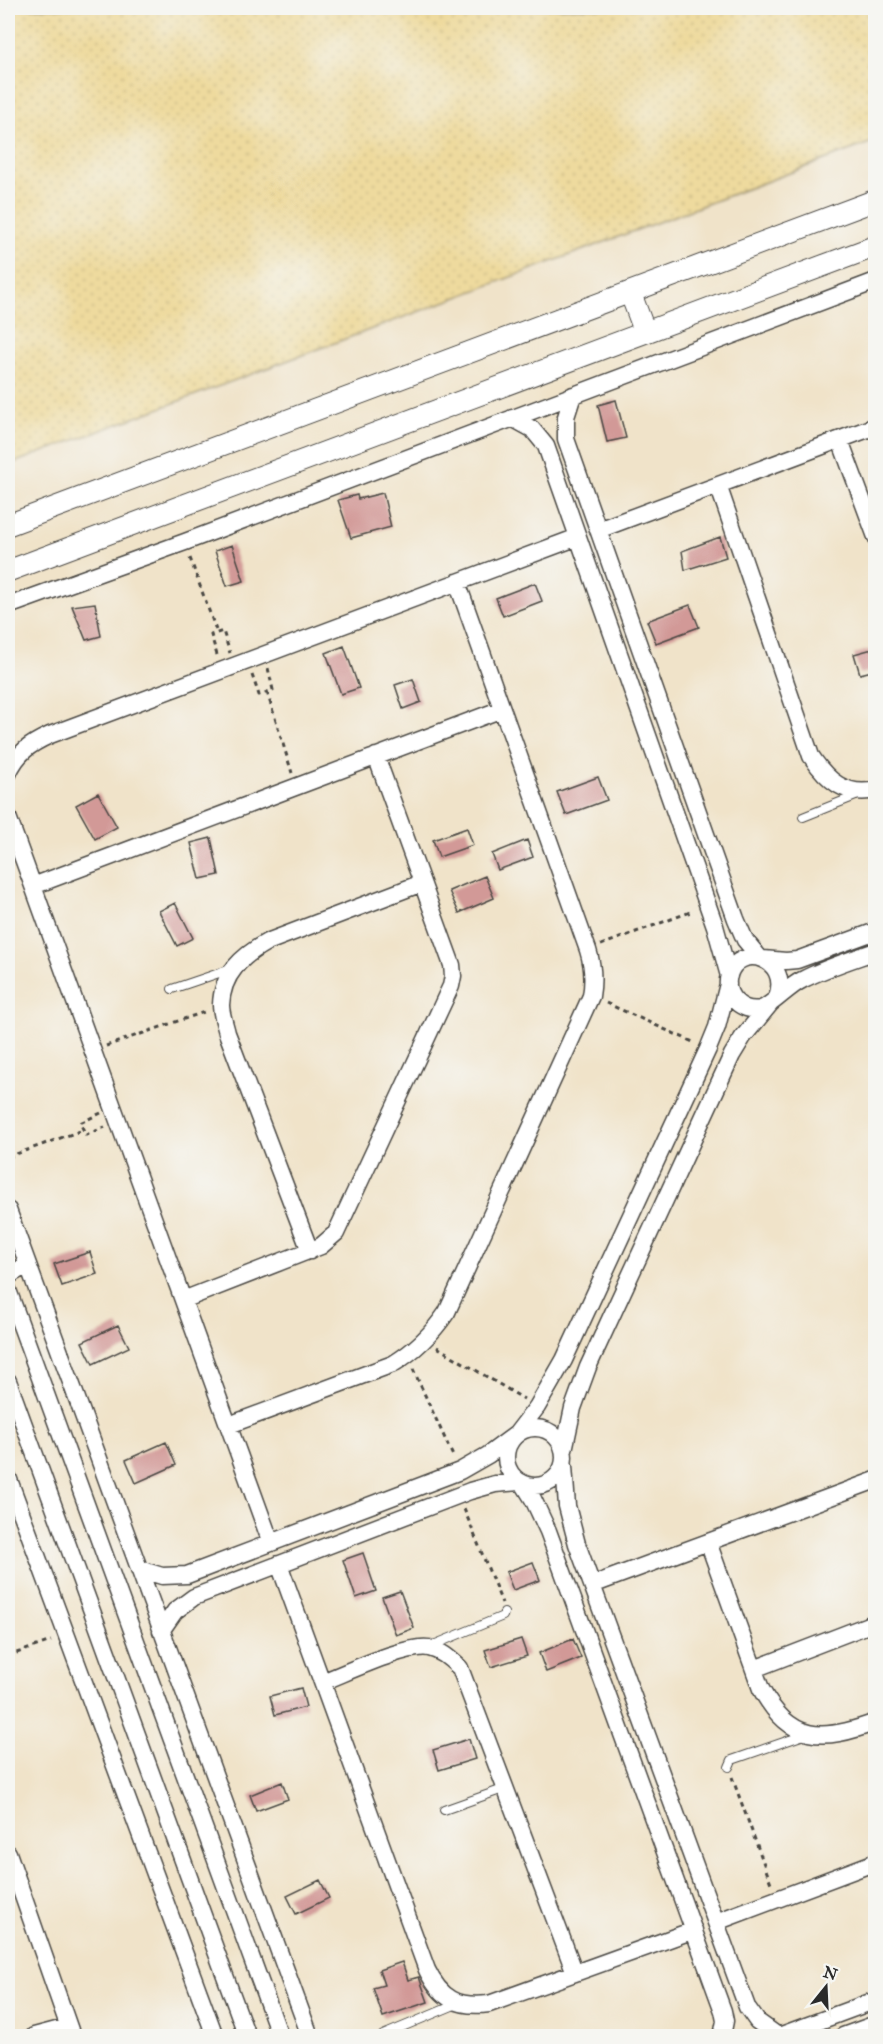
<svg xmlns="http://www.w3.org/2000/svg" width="883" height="2044" viewBox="0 0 883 2044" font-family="'IM FELL Great Primer',serif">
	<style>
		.sand { fill: url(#sand-dots); stroke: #8c8264; stroke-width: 1.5 }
		.building { fill: #d29997 }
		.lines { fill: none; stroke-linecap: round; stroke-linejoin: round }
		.service-casing { stroke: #494743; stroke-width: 10 }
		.minor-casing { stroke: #494743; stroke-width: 19 }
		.tertiary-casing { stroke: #494743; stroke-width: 23 }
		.path { stroke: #494743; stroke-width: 3; stroke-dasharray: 4.5 4.5; stroke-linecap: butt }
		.service { stroke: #fff; stroke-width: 8 }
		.minor { stroke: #fff; stroke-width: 16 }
		.tertiary { stroke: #fff; stroke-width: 21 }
	</style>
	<defs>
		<pattern id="sand-dots" width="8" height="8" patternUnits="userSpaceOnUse" patternTransform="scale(1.5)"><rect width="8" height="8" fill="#eeda9e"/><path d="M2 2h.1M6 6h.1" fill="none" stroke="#cb8" stroke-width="1.8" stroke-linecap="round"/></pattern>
	</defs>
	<rect width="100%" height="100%" fill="#f6f6f2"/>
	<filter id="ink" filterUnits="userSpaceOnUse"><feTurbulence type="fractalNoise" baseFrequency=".0167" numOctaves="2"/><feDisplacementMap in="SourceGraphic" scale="12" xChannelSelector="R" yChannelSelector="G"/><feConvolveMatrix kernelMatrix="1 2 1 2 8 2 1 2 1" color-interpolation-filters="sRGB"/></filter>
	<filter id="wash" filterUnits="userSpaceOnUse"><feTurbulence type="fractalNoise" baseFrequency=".008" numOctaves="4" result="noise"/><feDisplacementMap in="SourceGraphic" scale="24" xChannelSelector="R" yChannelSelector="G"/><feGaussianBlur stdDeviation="1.35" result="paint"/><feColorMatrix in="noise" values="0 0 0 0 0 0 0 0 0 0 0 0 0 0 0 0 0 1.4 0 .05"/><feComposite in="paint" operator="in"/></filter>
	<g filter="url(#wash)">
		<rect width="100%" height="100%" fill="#f0e3c9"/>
		<!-- sand -->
		<path class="sand" d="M8,8h867v133l-867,324z"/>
		<g id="blocks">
			<!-- building -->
			<path class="building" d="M616,400l10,38 -19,4 -9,-37z
				M383,493l8,34 -40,11 -13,-38 19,-5 1,4z
				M720,537l6,20 -41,13 -3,-19z
				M232,545l12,36 -17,5 -12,-35z
				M535,583l7,18 -39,15 -7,-18z
				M95,603l6,33 -15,4 -14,-34z
				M690,605l9,22 -43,16 -9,-22z
				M344,646l15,42 -18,6 -15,-41z
				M876,648v22l-16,4 -6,-20z
				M413,679l8,23 -18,7 -8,-24z
				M598,777l9,23 -41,15 -9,-23z
				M98,793l19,34 -22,12 -19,-34z
				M467,828l6,17 -34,12 -6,-17z
				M211,838l8,37 -19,4 -9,-36z
				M527,840l6,17 -35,13 -6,-16z
				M485,876l9,22 -35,15 -10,-22z
				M175,903l18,35 -16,8 -18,-35z
				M90,1252l7,22 -35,12 -8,-22z
				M118,1325l11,22 -36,17 -11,-22z
				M166,1442l10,23 -40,18 -10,-23z
				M363,1553l13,38 -20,7 -13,-38z
				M533,1562l7,18 -27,10 -7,-18z
				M400,1591l14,37 -18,7 -14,-38z
				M521,1639l6,17 -36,11 -6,-17z
				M573,1639l8,19 -35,14 -7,-19z
				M301,1688l5,19 -31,8 -5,-19z
				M469,1739l6,20 -36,11 -6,-20z
				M282,1782l6,17 -32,12 -6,-16z
				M320,1880l9,18 -33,16 -9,-18z
				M402,1962l6,18 11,-3 9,25 -45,15 -10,-29 11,-3 -5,-15z"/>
		</g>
	</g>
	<g filter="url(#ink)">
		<use href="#blocks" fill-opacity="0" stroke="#494743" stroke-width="1.5"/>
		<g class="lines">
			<defs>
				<path id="service" d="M803,817l55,-22
					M172,989l59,-20
					M431,1646l72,-30 1,-3
					M729,1767l3,-7 75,-26
					M444,1810l62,-22
					M383,2035l74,-31"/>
				<path id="minor" d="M573,395l-7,22v22l170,480 9,21 14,17
					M512,418l20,11 14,17 169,480 14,50
					M840,440l36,97
					M718,485l93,271c16,24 34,41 65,34
					M598,530l278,-104
					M8,606l177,-64 691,-261
					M8,774c9,-21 22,-30 42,-39l528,-198
					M8,817l263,726
					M33,886l469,-177
					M763,959l23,2 11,-1 79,-29
					M777,997c14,-39 -38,-55 -48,-22 -6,20 12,38 32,34 10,-3 28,-23 41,-29 23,-12 49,-20 74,-29
					M8,1210l302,826
					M310,1251l-83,-218c-2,-9 -6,-19 -6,-28 1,-31 21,-49 46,-63l155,-59
					M8,1276l19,-11
					M8,1290l272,746
					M183,1300l138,-54 15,-13 115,-247 2,-10 -1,-11 -76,-209
					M8,1381l239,655
					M229,1425l164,-61c23,-14 39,-30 54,-52l144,-316c3,-17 2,-30 -3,-46l-131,-368
					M506 1457a29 29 0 1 1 58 0a29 29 0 1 1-58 0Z
					M517,1433l20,-26 27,-47 144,-311 9,-22 11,-43
					M564,1450l9,-42 15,-41 144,-312 11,-18 28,-34
					M564,1466l3,40 10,38 170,463 10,14 21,15
					M8,1477l207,559
					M523,1483l10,16 15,32 175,480 2,10 -3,15
					M708,1542l53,147c29,54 62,53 115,33
					M279,1564l148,406c14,29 31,38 62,34l205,-74
					M139,1569l23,7 25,-1 273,-104 28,-16 27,-20
					M592,1585l284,-105
					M161,1631l14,-20 19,-14 276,-106 25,-7 25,-2
					M754,1669l122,-47
					M322,1682c24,-9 84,-38 107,-34 13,3 21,11 31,20l115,305
					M8,1853l64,183
					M716,1922l160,-60
					M34,2036l34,-9
					M779,2036l97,-36
					M843,2036l33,-12"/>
				<path id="tertiary" d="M630,292l15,40
					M8,525l868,-325
					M8,571l868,-325"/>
			</defs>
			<!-- service casing -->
			<use href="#service" class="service-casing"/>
			<!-- minor casing -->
			<use href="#minor" class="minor-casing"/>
			<!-- tertiary casing -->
			<use href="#tertiary" class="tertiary-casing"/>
			<!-- path -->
			<path class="path" d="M190,558l27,75
				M217,655l-6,-20 12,-4 7,22
				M252,675l7,20 14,-5 -5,-22
				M267,692l25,81
				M601,945l92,-34
				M606,1003l87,39
				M106,1046l101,-35
				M101,1113l-21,10 6,12 19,-8
				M8,1157l75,-27
				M437,1347l87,52
				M413,1369l40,87
				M464,1509l38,94
				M8,1656l43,-15
				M732,1777l40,109"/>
			<!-- service -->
			<use href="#service" class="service"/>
			<!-- minor -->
			<use href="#minor" class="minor"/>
			<!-- tertiary -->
			<use href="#tertiary" class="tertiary"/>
		</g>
	</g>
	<!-- margin -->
	<rect width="883" height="2044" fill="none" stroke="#f6f6f2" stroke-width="30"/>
	<!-- north arrow -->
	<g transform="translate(826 1987) rotate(18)" stroke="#f6f6f2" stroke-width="4.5" paint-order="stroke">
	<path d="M0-4.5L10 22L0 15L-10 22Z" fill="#2b2b2b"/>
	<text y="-9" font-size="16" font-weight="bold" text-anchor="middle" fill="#2b2b2b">N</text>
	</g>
</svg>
